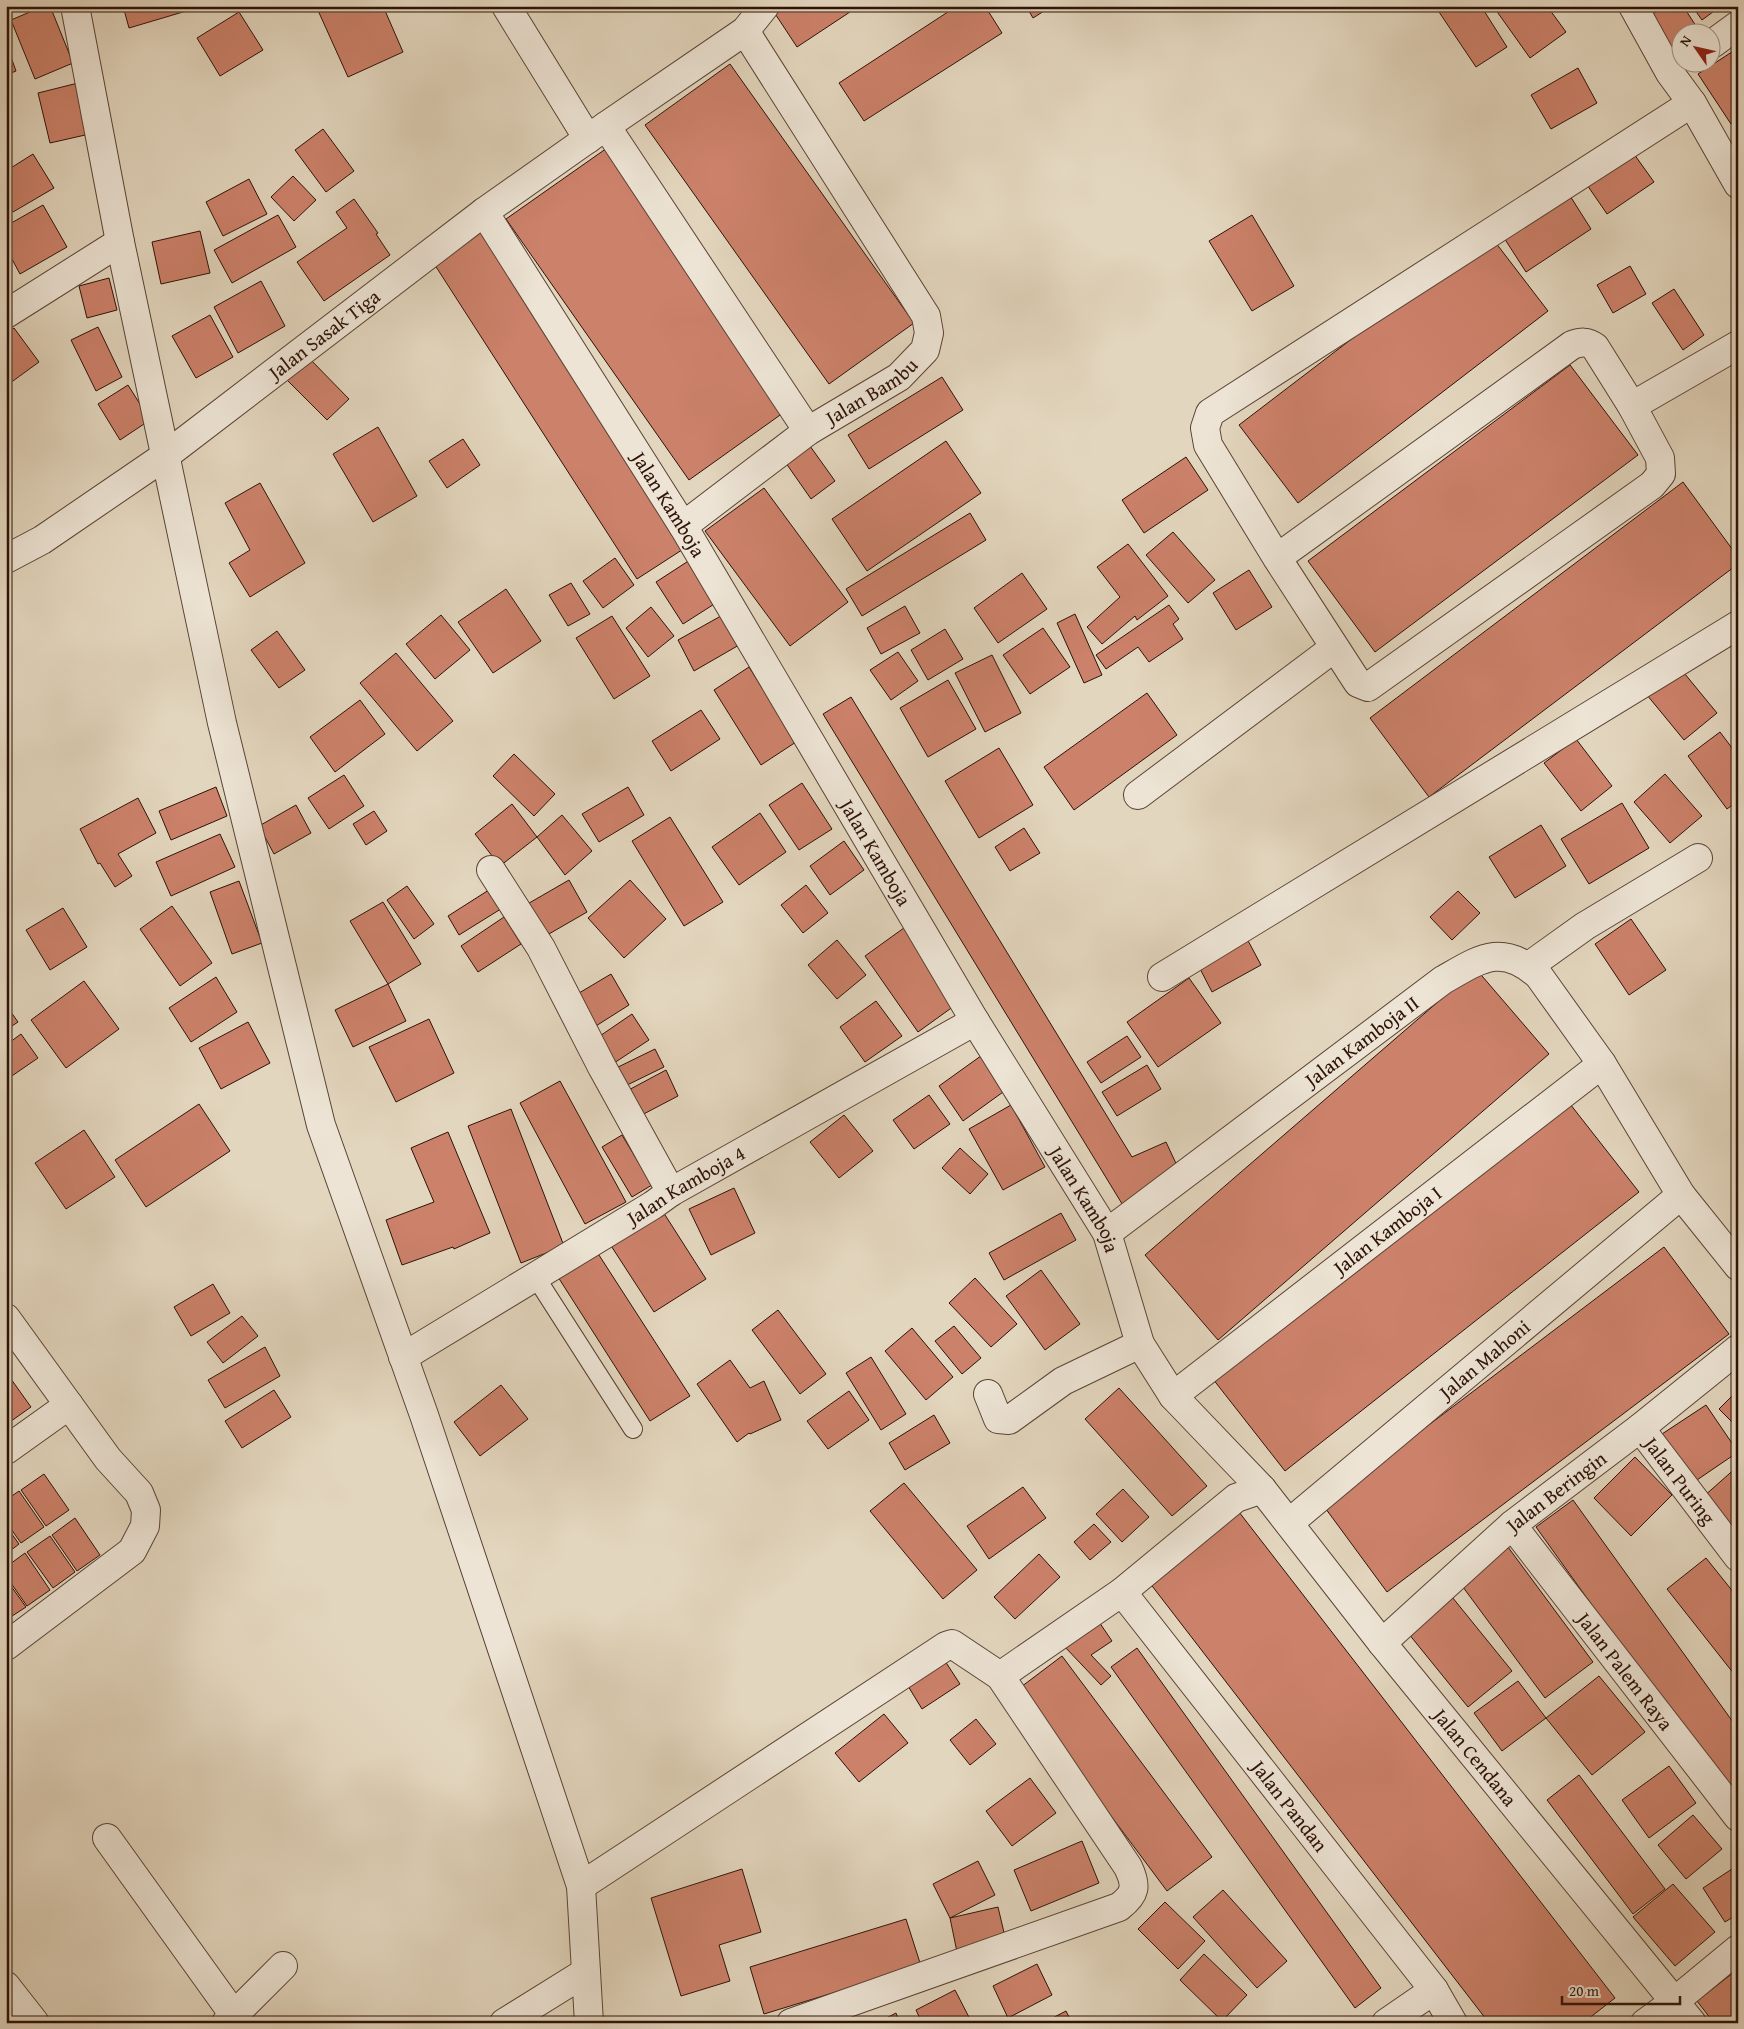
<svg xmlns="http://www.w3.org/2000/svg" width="1744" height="2029" viewBox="0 0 1744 2029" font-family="'Gentium Book Plus',serif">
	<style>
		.building { fill: #cc816a; stroke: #2d1207 }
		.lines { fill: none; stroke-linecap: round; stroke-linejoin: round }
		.service-casing { stroke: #5a4335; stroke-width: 20 }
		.minor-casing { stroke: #5a4335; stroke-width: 30 }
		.service { stroke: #ede4d5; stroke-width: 18 }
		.minor { stroke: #ede4d5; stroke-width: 28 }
		.labels { text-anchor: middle; stroke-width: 4.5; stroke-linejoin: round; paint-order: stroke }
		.street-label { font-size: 20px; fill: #2d1207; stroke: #ede4d5 }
	</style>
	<rect width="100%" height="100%" fill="#e3d6be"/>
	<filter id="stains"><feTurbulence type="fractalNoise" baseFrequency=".004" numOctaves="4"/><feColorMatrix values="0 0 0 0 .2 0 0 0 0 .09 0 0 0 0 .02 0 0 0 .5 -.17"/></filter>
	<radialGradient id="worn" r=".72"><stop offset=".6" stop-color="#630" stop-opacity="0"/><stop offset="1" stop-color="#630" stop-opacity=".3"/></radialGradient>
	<!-- building -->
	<path class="building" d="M44,6h6l23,57 -38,16 -24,-59z
		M123,6h70v3l-64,19z
		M316,6h67l20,46 -55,25z
		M770,6h89l-62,41z
		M957,6h28l17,27 -138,88 -25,-38z
		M1026,6h26l-19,12z
		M1441,6h40l26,41 -31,20 -39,-58z
		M1493,6h54l19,26 -36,26z
		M1665,6h18l17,26h-18v18l-6,4 -25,-39z
		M1692,6h29l-19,14z
		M239,12l24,38 -43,26 -23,-38z
		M6,43l10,28 -10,4z
		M1738,48v72l-7,4 -33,-50z
		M730,64l184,259 -85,61 -184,-259z
		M1578,68l19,35 -46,26 -20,-34z
		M82,82l12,51 -44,10 -12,-50z
		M323,129l31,42 -28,21 -31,-42z
		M1629,147l25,35 -47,32 -24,-35z
		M607,148l183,260 -101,72 -183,-261z
		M33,154l21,34 -41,24 -7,-11v-30z
		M293,176l23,24 -22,21 -23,-24z
		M249,179l18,35 -44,22 -17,-34z
		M1565,188l26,41 -65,43 -27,-42z
		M354,199l24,34 -2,1 14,21 -66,46 -27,-39 50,-34 -11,-16z
		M43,205l24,42 -47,27 -14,-26v-22z
		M278,215l18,32 -64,36 -18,-33z
		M1252,215l42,71 -42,25 -43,-70z
		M481,227l207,319 -51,33 -206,-320z
		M200,231l10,42 -49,11 -9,-42z
		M1489,234l59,77 -250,192 -59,-78z
		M1630,266l16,28 -33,19 -16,-28z
		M109,278l8,32 -30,8 -8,-32z
		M261,281l24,45 -47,27 -24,-46z
		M1674,289l30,46 -21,15 -31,-47z
		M210,315l23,42 -37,21 -24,-42z
		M98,327l24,50 -26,14 -25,-51z
		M14,328l25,34 -33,24v-52z
		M307,356l42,43 -22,21 -42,-42z
		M1570,365l68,90 -263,197 -67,-91z
		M942,377l21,33 -94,59 -21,-34z
		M128,385l22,35 -30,20 -22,-36z
		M378,427l39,69 -44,26 -40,-68z
		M463,439l17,26 -33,23 -18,-27z
		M805,439l30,42 -24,18 -30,-43z
		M946,441l35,52 -114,78 -35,-52z
		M1186,457l22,33 -64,43 -22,-33z
		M1683,482l55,75v7l-309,233 -59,-79z
		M260,483l45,80 -55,34 -21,-34 21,-13 -25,-47z
		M764,488l84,114 -58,44 -85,-115z
		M970,513l16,27 -124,76 -16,-27z
		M1173,532l42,48 -27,23 -42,-48z
		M1128,544l40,52 -31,24 -2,-4 -33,28 -15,-17 33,-30 -23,-30z
		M615,558l19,27 -31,23 -20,-27z
		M693,558l26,43 -36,23 -27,-42z
		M1249,570l23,37 -36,23 -23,-37z
		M1022,573l25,36 -49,34 -24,-35z
		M571,583l19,31 -22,12 -19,-31z
		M506,589l35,52 -48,32 -35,-51z
		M1169,605l10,14 -6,5 10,15 -34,23 -11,-15 -32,22 -10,-14z
		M905,606l15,27 -39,21 -14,-26z
		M651,607l23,29 -26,21 -22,-29z
		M728,612l18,29 -52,30 -16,-31z
		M1075,614l27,61 -18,8 -27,-60z
		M441,615l29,35 -35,29 -29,-35z
		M612,616l38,60 -36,23 -38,-61z
		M1043,628l27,39 -40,27 -27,-39z
		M945,629l18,30 -35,21 -17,-30z
		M277,631l28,39 -26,18 -28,-38z
		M898,652l20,29 -27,19 -21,-30z
		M396,653l57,68 -36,30 -57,-68z
		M992,655l29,58 -36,19 -30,-59z
		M749,667l47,75 -35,23 -47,-75z
		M1680,668l37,45 -33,27 -37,-45z
		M948,680l28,49 -48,28 -28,-49z
		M1147,693l30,42 -103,75 -30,-43z
		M851,697l281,460 34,-15 14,30 -56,35 -301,-493z
		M360,700l25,34 -50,38 -25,-35z
		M701,710l19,29 -49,32 -19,-30z
		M1720,732l18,24v45l-11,8 -39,-53z
		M1576,739l36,47 -31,25 -37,-48z
		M999,748l34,57 -54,33 -34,-57z
		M514,754l41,40 -21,22 -41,-40z
		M1665,774l37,42 -32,27 -36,-41z
		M344,775l20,31 -35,23 -21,-31z
		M802,783l30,46 -33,21 -30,-45z
		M216,787l11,29 -56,24 -12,-29z
		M628,787l16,28 -45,27 -17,-28z
		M138,798l18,35 -38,21 14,22 -17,11 -15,-24 -2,1 -18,-35z
		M1622,803l27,45 -60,36 -28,-45z
		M512,804l25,33 -37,29 -25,-32z
		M296,805l15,28 -37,21 -15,-28z
		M374,811l13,20 -21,14 -13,-21z
		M760,813l26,39 -47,33 -27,-38z
		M562,815l30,36 -27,24 -28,-38z
		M670,817l53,85 -39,24 -52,-85z
		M1541,825l25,41 -51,32 -26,-41z
		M1024,828l16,25 -30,18 -15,-24z
		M220,834l15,33 -64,29 -15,-34z
		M844,841l20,29 -34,25 -20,-29z
		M569,880l18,32 -45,26 -18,-32z
		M630,880l36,39 -42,39 -36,-40z
		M239,881l23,62 -30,11 -22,-62z
		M806,885l22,28 -25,20 -22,-28z
		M407,886l27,38 -20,15 -27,-39z
		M492,888l12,19 -45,28 -11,-19z
		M1458,891l22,22 -28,27 -22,-23z
		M383,902l38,62 -33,20 -38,-63z
		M172,906l40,57 -32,23 -40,-57z
		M63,908l24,39 -37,23 -24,-40z
		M504,917l17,27 -43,28 -17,-26z
		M1631,919l35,51 -37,25 -34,-51z
		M908,925l53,76 -43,31 -53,-76z
		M1245,935l16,30 -49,27 -16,-31z
		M837,940l29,35 -29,24 -29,-34z
		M1476,969l73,85 -331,286 -73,-85z
		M611,974l18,31 -41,26 -19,-32z
		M216,977l21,35 -46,30 -22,-34z
		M1189,978l32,45 -63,44 -31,-45z
		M84,981l35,48 -53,39 -35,-48z
		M388,984l18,37 -53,26 -18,-37z
		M876,1001l26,35 -37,26 -25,-35z
		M6,1005l12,17 -12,8z
		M632,1014l17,26 -38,25 -17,-25z
		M429,1019l25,54 -58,29 -27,-55z
		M248,1022l22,41 -49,26 -22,-41z
		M21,1034l17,24 -32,22v-35z
		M1127,1036l14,21 -40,26 -14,-21z
		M655,1049l9,18 -43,21 -9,-18z
		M985,1053l25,34 -47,34 -24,-35z
		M1147,1065l14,24 -44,27 -15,-24z
		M666,1070l12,26 -42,22 -13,-25z
		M560,1081l66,121 -41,22 -65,-121z
		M929,1095l21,29 -36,25 -21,-29z
		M1563,1095l76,97 -354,279 -76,-97z
		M199,1104l31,47 -84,56 -31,-47z
		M1011,1105l34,62 -42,23 -34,-61z
		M511,1109l53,137 -43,17 -53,-137z
		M844,1115l29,36 -34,27 -29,-36z
		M84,1130l31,47 -49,32 -31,-46z
		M448,1132l42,101 -36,16 -1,-2 -51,18 -16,-45 48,-18 -23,-54z
		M622,1135l30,50 -20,12 -30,-50z
		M960,1148l28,26 -18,20 -28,-26z
		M734,1188l21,45 -44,22 -22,-46z
		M658,1204l48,75 -52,33 -48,-74z
		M1061,1213l15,27 -72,40 -15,-27z
		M1664,1247l65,87 -342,258 -64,-87z
		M597,1252l93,144 -40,25 -92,-144z
		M1041,1270l39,54 -35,26 -39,-54z
		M975,1278l42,46 -26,23 -42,-44z
		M213,1284l17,29 -39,23 -17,-29z
		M778,1310l48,64 -26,20 -48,-64z
		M242,1316l16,20 -35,27 -16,-21z
		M954,1326l27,32 -19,16 -27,-33z
		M912,1328l41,49 -27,23 -41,-49z
		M265,1347l15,29 -55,32 -17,-28z
		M871,1357l35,57 -25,16 -35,-57z
		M730,1360l20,28 14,-7 17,39 -31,14 -1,-1 -12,9 -40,-58z
		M6,1372l25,35 -24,17 -1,-2z
		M501,1385l27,34 -48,37 -26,-34z
		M1119,1388l88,98 -35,30 -87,-97z
		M274,1390l17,27 -49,31 -17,-27z
		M1738,1390v38l-19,-19z
		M849,1391l20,29 -41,29 -21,-28z
		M1706,1405l32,47 -44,30 -32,-48z
		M934,1415l16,28 -45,27 -16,-27z
		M1635,1457l37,38 -41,41 -37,-38z
		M1738,1466v71l-35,-40z
		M44,1474l25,36 -23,16 -25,-36z
		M904,1483l73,87 -34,29 -73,-88z
		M1023,1487l23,31 -57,41 -22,-33z
		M1123,1489l26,28 -27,25 -26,-28z
		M19,1491l25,36 -23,16 -15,-21v-22z
		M1573,1500l165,229v80l-202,-282z
		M1239,1512l376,486 -32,25h-94l-340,-441z
		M75,1518l25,37 -23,16 -25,-36z
		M1094,1524l17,18 -21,18 -16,-18z
		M6,1526l13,18 -13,10z
		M50,1536l25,36 -22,16 -26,-36z
		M1505,1543l88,119 -48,36 -88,-119z
		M25,1553l25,37 -23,16 -21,-30v-9z
		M1039,1554l21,23 -45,42 -21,-22z
		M1706,1558l32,40v81l-71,-90z
		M6,1579l20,28 -20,13z
		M1448,1592l64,79 -44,36 -64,-79z
		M1095,1616l17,25 -21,14 20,21 -10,9 -37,-39z
		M1137,1648l244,340 -26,20 -244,-341z
		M1062,1656l150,201 -45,34 -150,-201z
		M945,1661l15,23 -38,25 -14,-23z
		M1599,1676l46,56 -53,43 -46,-57z
		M1518,1681l28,37 -44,33 -28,-38z
		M884,1714l24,29 -49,39 -24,-29z
		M976,1719l20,25 -26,21 -20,-25z
		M1669,1766l27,37 -47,35 -27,-38z
		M1579,1775l86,114 -32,25 -86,-114z
		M1030,1778l26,35 -44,33 -26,-35z
		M1693,1815l29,34 -36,30 -28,-34z
		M1082,1841l17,42 -68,28 -17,-41z
		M978,1861l17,34 -45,23 -17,-34z
		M1735,1867l3,5v42l-13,8 -22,-34z
		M742,1869l19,63 -42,13 11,36 -49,15 -30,-98z
		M1673,1884l42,48 -40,34 -42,-49z
		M1223,1890l64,71 -30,27 -64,-71z
		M1165,1902l40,39 -27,28 -40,-40z
		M998,1907l8,34 -49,11 -7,-34z
		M906,1919l15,47 -157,48 -14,-47z
		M1204,1954l43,41 -25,26 -42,-41z
		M1037,1964l15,31 -44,23 -15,-32z
		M1738,1969v54h-24l-17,-22z
		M955,1990l17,33h-50l-6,-13z
		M1066,2011l6,12h-29z
		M896,2013l4,10h-23z
		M1124,2017l2,6h-14z"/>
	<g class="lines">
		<defs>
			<path id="service" d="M535,1276l98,153"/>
			<g id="minor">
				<path d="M75,6l45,236 102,481 99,402 103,290 157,471 8,137"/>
				<path d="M506,6l82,133"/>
				<path d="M1633,6l37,67 22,30 46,81"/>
				<path d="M1712,44l26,-19"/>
				<path d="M606,126l202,305"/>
				<path id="s1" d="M484,212l199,314 292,495 132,212 33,111 33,52 89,93 120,154 310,380"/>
				<path d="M6,314l114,-72"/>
				<path d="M1632,406l106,-61"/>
				<path id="s2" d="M683,526l125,-95 91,-54 26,-27 4,-17 -3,-17 -181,-285"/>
				<path d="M1277,558l295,-213c9,-3 15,-4 23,2l37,59 28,52 1,16 -9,11 -284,202 -10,-4 -81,-125 -69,-113 -3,-17 5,-15 482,-310"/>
				<path id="s3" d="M6,559l36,-19 123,-84 319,-244 122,-86 139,-95 20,-25"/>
				<path d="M1138,795l196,-147"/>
				<path d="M491,870l50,78 61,119 69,125"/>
				<path d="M1529,966l56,-40 113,-68"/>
				<path d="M1162,977l576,-352"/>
				<path id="s4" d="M1107,1233l336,-253c37,-21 59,-38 96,-4l63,88 79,131 57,71"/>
				<path d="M6,1318l102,141 31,34 7,17 -1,16 -13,25 -126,95"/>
				<path id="s5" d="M403,1357l250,-152 18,-13 304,-171"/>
				<path d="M988,1394l10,25 11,1 54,-39 77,-37"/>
				<path id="s6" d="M1173,1396l429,-332"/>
				<path id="s7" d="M1640,1428l98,129"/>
				<path d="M6,1450l63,-45"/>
				<path id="s8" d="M1289,1523l392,-328"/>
				<path id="s9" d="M1512,1525l226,292"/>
				<path id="s10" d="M1122,1592l312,398 19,33"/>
				<path id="s11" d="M1382,1643l130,-118 128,-97 98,-79"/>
				<path d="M1000,1676l122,-84 114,-94 26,-9"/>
				<path d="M107,1838l127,177"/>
				<path d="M581,1886l365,-240 6,-2 48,32 128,191c9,19 8,27 -9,40l-328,116"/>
				<path d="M6,1986l29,37"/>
				<path d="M226,2023l57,-57"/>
				<path d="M504,2023l82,-51"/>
				<path d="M1386,2023l48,-33"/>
				<path d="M1645,2023l30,-22 63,-52"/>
			</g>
		</defs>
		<!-- service casing -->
		<use href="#service" class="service-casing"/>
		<!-- minor casing -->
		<use href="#minor" class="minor-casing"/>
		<!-- service -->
		<use href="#service" class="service"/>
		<!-- minor -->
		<use href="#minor" class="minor"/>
	</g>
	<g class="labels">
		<!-- street labels -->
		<g class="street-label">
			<text dy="7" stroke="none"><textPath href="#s3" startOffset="390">Jalan Sasak Tiga</textPath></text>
			<text dy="7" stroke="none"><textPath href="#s2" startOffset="232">Jalan Bambu</textPath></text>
			<text dy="7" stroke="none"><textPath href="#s1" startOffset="346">Jalan Kamboja</textPath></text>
			<text dy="7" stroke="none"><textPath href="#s1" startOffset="751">Jalan Kamboja</textPath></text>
			<text dy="7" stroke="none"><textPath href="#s4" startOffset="319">Jalan Kamboja II</textPath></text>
			<text dy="7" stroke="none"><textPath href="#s5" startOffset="331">Jalan Kamboja 4</textPath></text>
			<text dy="7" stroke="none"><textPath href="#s1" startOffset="1156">Jalan Kamboja</textPath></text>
			<text dy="7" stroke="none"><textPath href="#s6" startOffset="271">Jalan Kamboja I</textPath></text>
			<text dy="7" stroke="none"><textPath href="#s8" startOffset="255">Jalan Mahoni</textPath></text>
			<text dy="7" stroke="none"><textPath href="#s7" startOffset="66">Jalan Puring</textPath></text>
			<text dy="7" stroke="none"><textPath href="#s11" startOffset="231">Jalan Beringin</textPath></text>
			<text dy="7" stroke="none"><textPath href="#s9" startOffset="185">Jalan Palem Raya</textPath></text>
			<text dy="7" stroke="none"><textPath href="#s1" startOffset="1845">Jalan Cendana</textPath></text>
			<text dy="7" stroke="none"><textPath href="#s10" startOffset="272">Jalan Pandan</textPath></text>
		</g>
	</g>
	<!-- margin -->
	<rect width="1744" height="2029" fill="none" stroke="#e3d6be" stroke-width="25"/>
	<rect x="8" y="8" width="1729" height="2014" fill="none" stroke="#2d1207" stroke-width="2.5"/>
	<rect x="12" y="12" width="1719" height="2004" fill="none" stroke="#2d1207"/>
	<!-- north arrow -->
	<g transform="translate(1696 48) rotate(304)"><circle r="24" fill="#ede4d5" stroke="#a09083"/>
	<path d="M0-4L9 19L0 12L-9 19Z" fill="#8f2418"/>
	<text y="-8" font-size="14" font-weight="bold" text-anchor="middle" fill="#2d1207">N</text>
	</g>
	<!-- scale -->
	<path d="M1562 1996v8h118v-8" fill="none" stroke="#2d1207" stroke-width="2.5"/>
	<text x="1569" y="1996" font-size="15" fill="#2d1207" stroke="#ede4d5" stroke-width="4" paint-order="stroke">20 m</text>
	<rect width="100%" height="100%" filter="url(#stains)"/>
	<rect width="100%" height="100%" fill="url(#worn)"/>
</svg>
